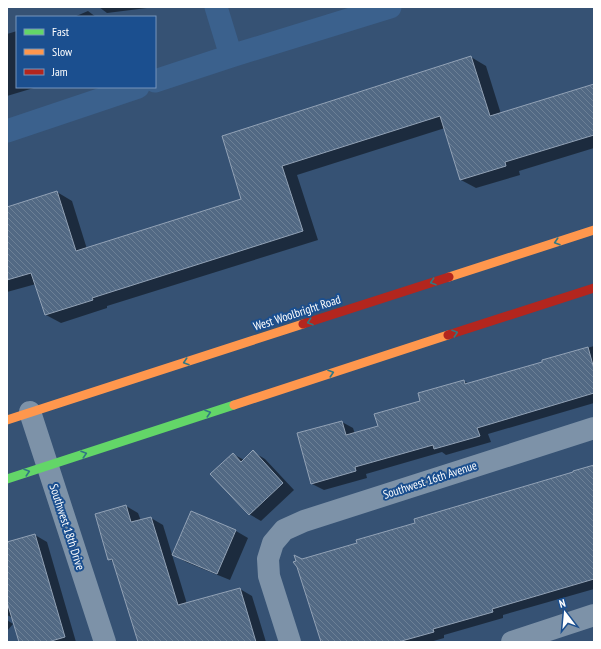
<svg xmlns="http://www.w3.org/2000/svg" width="601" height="649" viewBox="0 0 601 649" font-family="'PT Sans Narrow',sans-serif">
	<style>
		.shadow { fill: #0007 }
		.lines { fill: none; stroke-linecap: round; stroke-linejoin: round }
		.canal { stroke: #3b618d; stroke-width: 23 }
		.building { fill: url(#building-back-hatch); stroke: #92a2b6 }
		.street { stroke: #7d92a8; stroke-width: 22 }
		.fast { stroke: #63d668; stroke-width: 9 }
		.slow { stroke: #ff974d; stroke-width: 9 }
		.jam { stroke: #b3261e; stroke-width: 9 }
		.oneway { stroke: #317883 }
		.labels { text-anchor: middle; stroke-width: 4; stroke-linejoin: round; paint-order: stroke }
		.street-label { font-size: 12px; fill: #fff; stroke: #1b4f8f }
	</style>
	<defs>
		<pattern id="building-back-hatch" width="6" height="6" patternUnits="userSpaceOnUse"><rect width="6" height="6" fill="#526984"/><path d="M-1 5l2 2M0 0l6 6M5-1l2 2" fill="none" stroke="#6c8096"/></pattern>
	</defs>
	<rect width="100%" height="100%" fill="#365274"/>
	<!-- shadow -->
	<path class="shadow" d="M99,7h48v1l-40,5z
		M88,11l8,6h-22z
		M17,31v56h20l-30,9v-62z
		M471,57l15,9 15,48 93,-29v63l-75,23 1,4 -44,13 -15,-8 -16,-52 -148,47 21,65 -211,66v2l-46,15 -15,-8 -10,-31 -29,8v-74l50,-26 15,9 15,48 156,-49 -20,-63z
		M594,346v57l-106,31 3,8 -45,13 -4,-3 -76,22 1,4 -43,12 -12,-6 30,-62 11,6 2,6 24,-7 42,-26 43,-20 5,3 74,-21v-2z
		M253,452l12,7 29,31 -33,31 -12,-7 -16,-60 11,6z
		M594,466v123l-91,26v3l-59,17v3l-14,4h-108l-20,-82 56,-16z
		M126,506l12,7 3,8 10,-3 12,7 24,79 53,-15 12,7 14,46h-128l-24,-80 -5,-3 -13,-44z
		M192,512l44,19 12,7 -18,42 -44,-18 -12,-7z
		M35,535l12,7 29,100h-56l-7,-24 -6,-3v-72z
		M7,620l6,4 -6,7z"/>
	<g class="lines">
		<!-- canal -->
		<path class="canal" d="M216,7l15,49
			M155,81l76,-25 159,-49
			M7,131l131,-44"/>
	</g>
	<!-- building -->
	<path class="building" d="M471,56l19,60 104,-32v51l-89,27 1,4 -46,14 -20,-64 -158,50 21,65 -211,67 1,2 -48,15 -14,-42 -24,7v-73l50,-16 19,60 165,-52 -19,-63z
		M588,347l6,22v24l-117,35 3,8 -46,13 -1,-4 -78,22 1,4 -45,13 -14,-51 45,-12 4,14 32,-9 -4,-12 46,-13 -2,-8 46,-13 1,4 77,-22v-2z
		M253,450l30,33 -34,32 -39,-41 23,-21 8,9z
		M594,465v114l-102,30 1,3 -60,17 1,3 -36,10h-77l-24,-75 -4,-5 3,-1 -2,-6 8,4 55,-16 -1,-3 59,-17 -1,-4 159,-47v-1z
		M126,505l5,17 20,-5 27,88 62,-17 16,54h-118l-26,-83 -4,1 -13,-46z
		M191,511l45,19 -19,44 -45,-19z
		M35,534l30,103 -17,5h-29l-12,-40v-60z"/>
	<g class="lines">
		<!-- street -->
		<path class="street" d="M30,412l75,230
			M290,642l-21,-66 -1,-17 5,-16 11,-13 20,-9 290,-93
			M512,642l82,-27"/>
		<!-- fast -->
		<path class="fast" d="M7,479l227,-74"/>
		<!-- slow -->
		<path class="slow" d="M449,277l145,-47
			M234,405l214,-70
			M7,420l296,-96"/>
		<!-- jam -->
		<path class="jam" d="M303,324l146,-47
			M448,335l146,-47"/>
	</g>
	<!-- one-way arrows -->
	<defs><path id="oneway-chevron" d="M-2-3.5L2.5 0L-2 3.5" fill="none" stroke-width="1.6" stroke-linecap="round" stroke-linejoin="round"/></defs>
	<g class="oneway">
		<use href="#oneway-chevron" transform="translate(557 242) rotate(162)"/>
		<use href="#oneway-chevron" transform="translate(433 282) rotate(162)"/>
		<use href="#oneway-chevron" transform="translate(310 322) rotate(162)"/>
		<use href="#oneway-chevron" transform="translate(455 333) rotate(-18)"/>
		<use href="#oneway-chevron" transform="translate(186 362) rotate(162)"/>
		<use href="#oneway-chevron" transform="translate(331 373) rotate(-18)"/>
		<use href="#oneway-chevron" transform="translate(208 413) rotate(-18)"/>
		<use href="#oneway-chevron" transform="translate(84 454) rotate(-18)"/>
		<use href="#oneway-chevron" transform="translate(27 472) rotate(-18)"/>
	</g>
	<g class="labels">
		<!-- street labels -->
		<g class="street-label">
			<text transform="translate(297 313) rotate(-18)" y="4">West Woolbright Road</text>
			<text transform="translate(430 480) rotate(-18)" y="4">Southwest 16th Avenue</text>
			<text transform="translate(67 527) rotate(72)" y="4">Southwest 18th Drive</text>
		</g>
	</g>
	<!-- border -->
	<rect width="601" height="649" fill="none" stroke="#ffffff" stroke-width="16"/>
	<!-- legend -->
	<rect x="16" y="16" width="140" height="72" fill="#1b4f8f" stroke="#7695bc"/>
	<rect x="24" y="29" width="20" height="6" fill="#63d668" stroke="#7695bc"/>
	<text x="52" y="36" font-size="12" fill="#ffffff">Fast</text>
	<rect x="24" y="49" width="20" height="6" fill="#ff974d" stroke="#7695bc"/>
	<text x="52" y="56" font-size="12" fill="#ffffff">Slow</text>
	<rect x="24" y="69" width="20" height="6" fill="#b3261e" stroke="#7695bc"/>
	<text x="52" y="76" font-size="12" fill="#ffffff">Jam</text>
	<!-- north arrow -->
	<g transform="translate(565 613) rotate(344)" stroke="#1b4f8f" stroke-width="3" paint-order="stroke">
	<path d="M0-3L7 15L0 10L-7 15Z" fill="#ffffff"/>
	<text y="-6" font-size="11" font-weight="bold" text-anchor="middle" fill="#ffffff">N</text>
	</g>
</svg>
